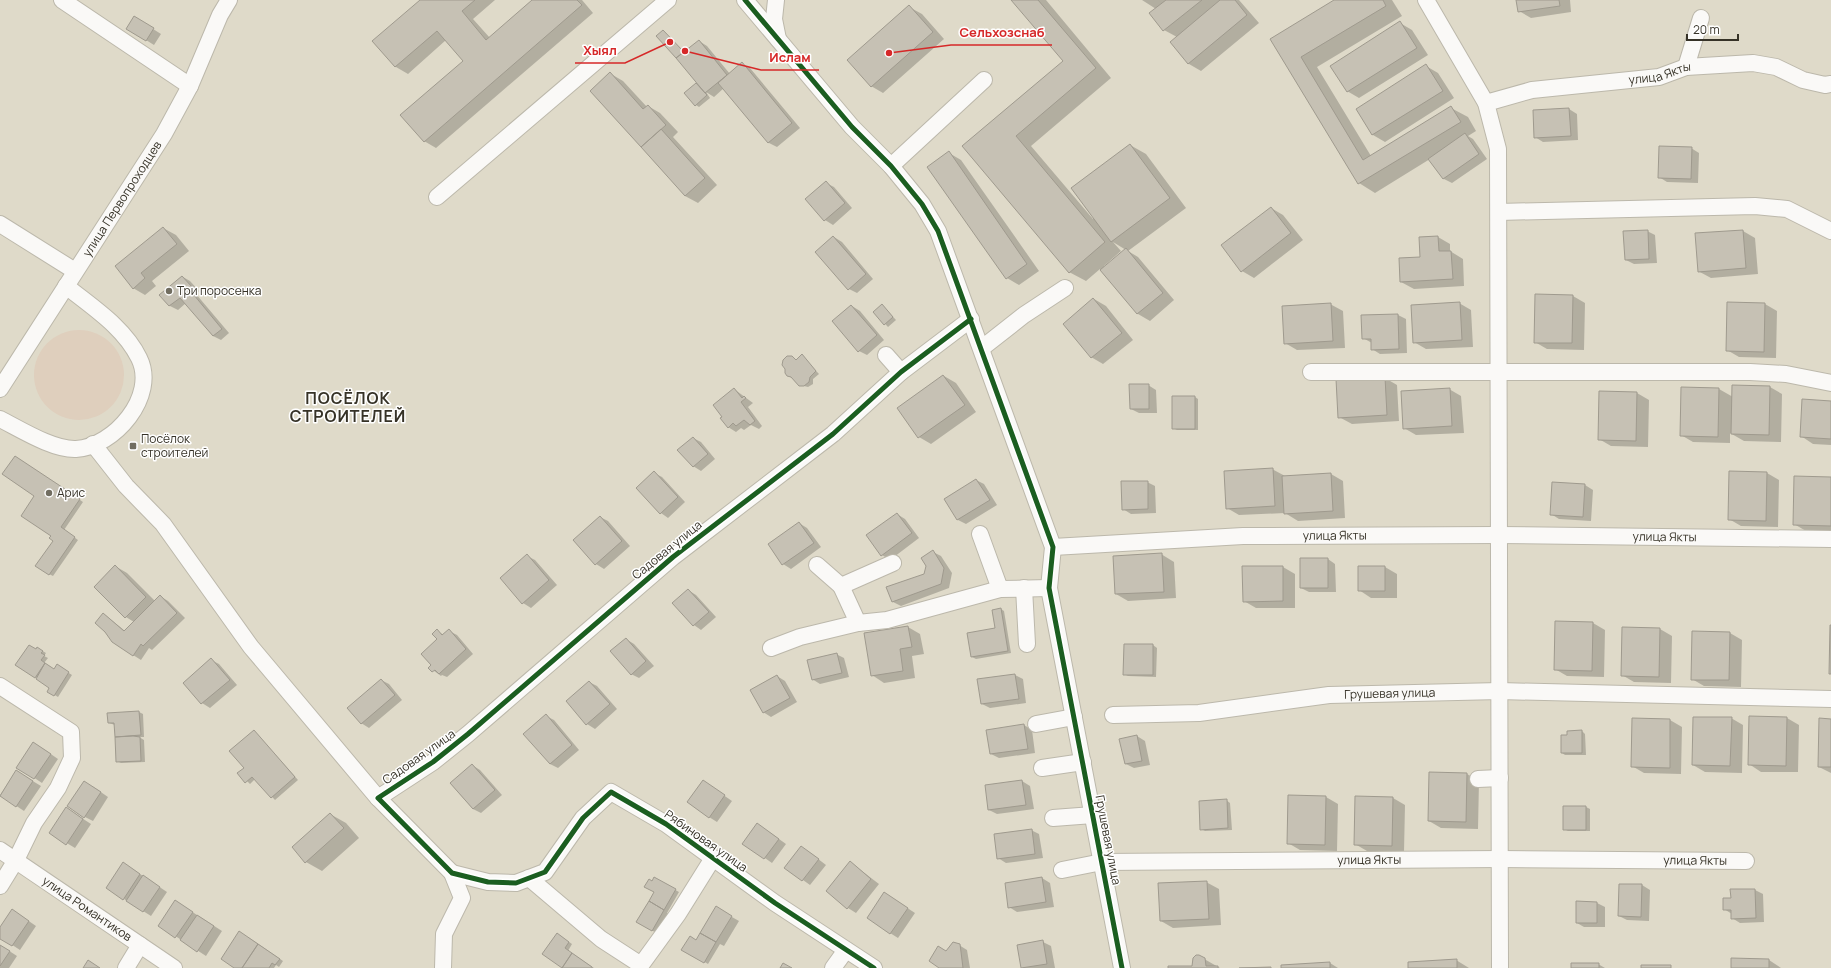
<svg xmlns="http://www.w3.org/2000/svg" width="1831" height="968" viewBox="0 0 1831 968" font-family="Manrope,sans-serif">
	<style>
		.green { fill: #dfcfbd }
		.shadow { fill: #0003; fill-rule: evenodd }
		.building { fill: #c6c1b4; stroke: #9f9a8e }
		.lines { fill: none; stroke-linecap: round; stroke-linejoin: round }
		.minor-casing { stroke: #bcb8ab; stroke-width: 18 }
		.minor { stroke: #faf9f7; stroke-width: 16 }
		.cycleway-casing { stroke: #fff; stroke-width: 8 }
		.cycleway { stroke: #1b5e20; stroke-width: 5 }
		.poi-dot { fill: #716d60; stroke: #fff; stroke-width: 1.5 }
		.labels { text-anchor: middle; stroke-width: 3; stroke-linejoin: round; paint-order: stroke }
		.street-label { font-size: 12px; fill: #363227; stroke: #fff }
		.poi-label { font-size: 12px; fill: #363227; stroke: #fff; text-anchor: start }
		.district-label { font-size: 16px; font-weight: bold; letter-spacing: 1px; fill: #363227; stroke: #fff }
		.leader { fill: none; stroke: #d62828; stroke-width: 1.5 }
		.callout-dot { fill: #d62828; stroke: #fff; stroke-width: 1.5 }
		.callout-label { font-size: 13px; text-anchor: middle; font-weight: bold; fill: #d62828; stroke: #fff; stroke-width: 3; stroke-linejoin: round; paint-order: stroke }
	</style>
	<rect width="100%" height="100%" fill="#dfdac9"/>
	<!-- green -->
	<path class="green" d="M34 375a45 45 0 1 1 90 0a45 45 0 1 1-90 0Z"/>
	<!-- shadow -->
	<path class="shadow" d="M422,0h73l-22,19 17,19 44,-38h48l11,13 -157,135 -12,-7 40,-80 -18,-21 -38,34 -12,-7 -22,-25z
		M1012,0h34l65,78 -80,68 62,73 37,-74 16,9 40,54 -58,43 10,6 36,43 -24,21 -12,-7 -38,-45 -14,12 -17,-9 -106,-126 101,-85zM1113,242l13,8 -21,17 -1,-1 17,-15z
		M1142,0h97l20,23 -58,48 -12,-7 -18,-22 6,-5 -13,-7 -8,-21z
		M1336,0h56l10,16 -85,51 54,89 80,-48 17,9 8,14 -8,5 5,3 14,20 -35,24 -8,-4 -14,-20 -55,34 -16,-10 -87,-144z
		M1517,0h53l1,12 -40,6 -12,-7z
		M909,7l13,7 22,25 -61,54 -12,-7z
		M142,22l19,12 -7,11 -8,-5z
		M1400,23l12,7 16,25 -69,43 -12,-7z
		M663,32l22,21 14,-12 8,5 23,28 12,-10 8,4 50,60 -23,19 -8,-4 -45,-55 -10,9 -8,-5 4,6 -11,9 -3,-2v-21l4,2z
		M1426,66l12,7 16,25 -69,44 -12,-7 -16,-26z
		M611,74l12,7 24,26 1,-1 12,7 18,19 -5,5 44,48 -19,18 -13,-7z
		M1569,109l8,5 1,26 -35,2 -8,-5z
		M1691,148l8,5 -1,30 -31,-1 -8,-5z
		M949,153l12,7 78,111 -20,14 -12,-7z
		M826,183l8,4 18,21 -19,17 -8,-5z
		M1271,208l12,7 20,25 -49,38 -12,-7z
		M163,228l13,7 13,16 -37,30 4,5 -11,9 -12,-7z
		M1647,231l8,4 2,28 -23,1 -8,-4z
		M1743,231l12,7 3,36 -47,4 -13,-7z
		M834,237l8,5 31,37 -16,14 -8,-4z
		M1438,237l12,7v7l13,8 1,27 -50,3 -13,-7z
		M183,277l7,4 9,10 -3,3 33,39 -8,7 -8,-4 -27,-33 -8,7 -8,-4 -9,-11z
		M1536,295l37,1 12,7 -1,47 -37,-1 -12,-7z
		M1094,299l12,7 27,34 -30,24 -12,-7z
		M1459,303l12,7 2,37 -47,2 -12,-7z
		M1728,303l37,1 12,7 -1,47 -37,-1 -12,-7z
		M1330,304l13,7 2,37 -48,2 -12,-7z
		M882,305l14,15 -8,7 -14,-15z
		M852,306l8,5 24,29 -17,15 -8,-4z
		M1398,315l8,4 1,34 -27,1 -8,-5v-6l-9,-5z
		M802,356l17,18 -6,5v5l-5,3 -8,-2 -12,-10 4,-18 5,3z
		M944,376l12,7 20,29 -45,32 -12,-7z
		M1385,378l12,7 2,36 -47,3 -13,-7z
		M1148,385l8,5 1,23h-18l-8,-4z
		M1733,386l37,1 12,7 -1,48 -37,-1 -14,-8v10l-37,-1 -12,-7 1,-47 37,1 14,8z
		M734,389l19,14 -5,4 14,19 -3,3 -8,-4 -7,5 -3,-2 -5,4 -8,-5z
		M1449,389l12,7 3,37 -48,2 -12,-7z
		M1637,393l12,7 -1,47 -37,-1 -12,-7z
		M1195,397l3,2v31h-21l-4,-2z
		M1831,402v43l-18,-1 -12,-8z
		M693,438l8,4 14,17 -14,12 -8,-5z
		M19,459l64,43 -19,28 14,10 -25,36 -4,-2 5,-34z
		M1272,469l13,7 46,-2 12,7 2,37 -47,3 -13,-8 -46,2 -12,-7z
		M1730,472l37,1 12,7 -1,47 -37,-1 -12,-7z
		M654,473l8,4 23,25 -17,16 -7,-5z
		M1831,478v54l-25,-1 -12,-7z
		M976,480l8,4 13,21 -31,19 -8,-4 -13,-21z
		M1147,482l8,4 1,27 -25,1 -8,-5z
		M1585,485l8,5 -2,31 -32,-2 -8,-5z
		M897,514l8,5 14,19 -29,22 -8,-5z
		M600,517l8,4 22,25 -26,23 -8,-5z
		M799,523l8,5 14,19 -30,22 -8,-5z
		M933,552l8,4 11,17 -3,15 -48,18 -8,-4 32,-27z
		M1161,554l13,8 2,36 -48,3 -12,-7z
		M527,556l8,4 22,25 -26,23 -8,-5z
		M1328,559l7,5 1,28h-27l-8,-4z
		M115,566l12,7 28,28 5,-5 8,5 17,17 -33,32 -3,-2 -8,12 -8,-5 -29,-41 21,17 9,-9 -8,-5z
		M1243,567h40l12,7v34h-39l-12,-7z
		M1385,567l12,7v24h-26l-12,-8z
		M688,590l8,5 20,22 -15,13 -7,-5z
		M1001,609l3,2 7,42 -35,6 -4,-2 24,-28z
		M1593,623l12,7 -1,47 -37,-1 -12,-7z
		M908,627l12,7 4,20 -12,2 3,22 -31,5 -12,-8 -7,-41z
		M1623,628l37,1 12,7 -1,47 -37,-1 -12,-7z
		M437,631l7,4 5,-4 8,4 16,19 -26,23 -5,-2 -1,1 -11,-8 2,-3 7,-26z
		M1693,632l37,1 12,7 -1,47 -37,-1 -12,-7z
		M626,639l8,5 20,22 -15,12 -8,-4z
		M1153,645l4,3 -1,29 -28,-1 -4,-2z
		M41,650l5,3 -2,3 4,2 -4,5 11,7 6,-2 11,7 -14,22 -10,-6 3,-4 -35,-23z
		M836,654l8,4 5,19 -29,7 -8,-5z
		M211,660l8,4 18,21 -27,23 -8,-5 -18,-20z
		M1015,675l8,4 3,24 -36,5 -8,-4z
		M777,676l8,5 12,21 -26,15 -8,-5z
		M381,680l8,4 13,16 -33,28 -8,-5z
		M589,682l8,4 20,23 -22,20 -8,-5z
		M139,712l4,2 1,23h-5l5,3 1,22 -24,1 -4,-2 -2,-36 -6,-2z
		M546,716l8,4 25,30 -21,18 -8,-4z
		M1731,718l12,7 -1,48 -37,-1 -12,-7z
		M1787,718l12,7 -1,47h-37l-12,-8z
		M1633,719l37,1 12,7 -1,47 -37,-1 -12,-7z
		M1831,720v53l-12,-6z
		M1024,725l8,5 3,23 -36,5 -8,-4z
		M254,731l44,49 -23,20 -20,-21 -5,5 -11,-11 7,-5z
		M1582,731l3,3 1,21h-21l-3,-2z
		M1137,736l8,5 5,24 -16,3 -8,-4z
		M42,748l16,11 -16,24 -24,-16z
		M472,765l8,5 22,25 -21,18 -8,-4 -22,-25z
		M16,771l25,15 -17,25 -24,-16z
		M1430,773l37,1 12,7 -1,48 -37,-1 -12,-7z
		M703,781l29,20 -15,21 -8,-5z
		M1022,781l8,5 4,23 -37,5 -8,-4 -3,-24z
		M92,786l16,11 -15,24 -8,-4z
		M1326,797l12,7 -1,47 -37,-1 -12,-7z
		M1356,797l37,1 12,7 -1,47 -37,-1 -12,-7z
		M1226,800l4,3 2,27 -27,1 -4,-2z
		M1586,807l4,2v22h-22l-4,-2z
		M74,813l17,11 -16,24 -25,-15z
		M330,814l16,9 13,15 -37,33 -16,-9 -13,-15z
		M765,829l21,15 -14,19 -29,-20z
		M1031,830l8,4 4,24 -37,5 -8,-5z
		M809,852l17,13 -16,20 -24,-17z
		M850,862l29,22 -23,29 -8,-5z
		M131,868l36,24 -16,24 -27,-17z
		M654,878l25,14 -12,21 4,2 -11,20 -23,-13 18,-30 -3,-10z
		M1042,878l8,5 4,24 -37,5 -8,-5 -3,-24z
		M1206,882l13,7 2,36 -48,3 -12,-7z
		M1642,885l8,5 -1,31 -22,-1 -8,-4z
		M1755,890l8,4 1,28 -24,1 -8,-5v-4l-8,-5 8,-10z
		M892,898l23,15 -17,25 -8,-5z
		M1577,902l20,1 8,4v20h-21l-7,-4z
		M183,906l39,25 -16,25 -46,-30z
		M716,908l23,13 -15,25 -4,-2 -12,20 -25,-15 14,-8z
		M20,915l16,11 -16,24 -20,-13v-9z
		M560,936l12,8 -4,7 26,17h-31z
		M248,937l35,24 -4,6 -3,-2 -2,3h-38z
		M1043,942l8,4 4,22h-33z
		M0,945l17,11 -8,12h-9z
		M959,945l8,5 3,18h-29l6,-16z
		M1199,956l21,12h-51l24,-1z
		M1456,960l13,8h-60z
		M1769,960l12,8h-49z
		M1330,963l8,5h-56z
		M1598,964l7,4h-33z"/>
	<!-- building -->
	<path class="building" d="M420,0h55l-13,11 24,29 46,-40h45l5,5 -158,137 -24,-27 63,-54 -26,-30 -42,36 -23,-26z
		M1011,0h27l58,68 -80,68 89,106 -36,31 -107,-127 101,-85z
		M1166,0h36l-39,31 -14,-18z
		M1220,0h15l12,15 -59,49 -18,-22z
		M1334,0h49l3,6 -85,51 62,103 88,-54 10,16 -103,62 -88,-145z
		M1516,0h43l1,6 -42,6z
		M909,5l24,27 -62,55 -24,-27z
		M134,16l20,12 -8,13 -20,-12z
		M1400,21l17,27 -70,44 -17,-26z
		M663,30l21,22 -8,6 -20,-22z
		M699,40l28,35 -22,18 -29,-35z
		M742,62l50,61 -24,20 -50,-60z
		M1426,64l17,27 -71,44 -16,-26z
		M610,72l33,37 5,-4 18,20 -25,22 -51,-56z
		M696,83l11,12 -12,11 -11,-13z
		M1569,108l2,28 -37,2 -1,-28z
		M661,129l44,49 -20,18 -44,-49z
		M1465,133l14,21 -36,25 -15,-20z
		M1130,144l40,54 -59,44 -40,-54z
		M1659,146l33,1 -1,32 -33,-1z
		M949,151l78,113 -21,15 -79,-112z
		M826,181l19,22 -21,18 -19,-22z
		M1271,207l20,26 -50,39 -20,-27z
		M163,227l14,17 -36,29 4,5 -12,11 -18,-23z
		M1648,230l1,29 -24,1 -2,-29z
		M1743,230l3,38 -48,4 -3,-39z
		M833,236l33,38 -18,16 -33,-38z
		M1438,236l1,15h12l2,28 -53,3 -1,-24 21,-1 -1,-20z
		M1126,248l37,45 -26,21 -37,-44z
		M182,276l10,11 -3,2 33,40 -9,7 -33,-38 -11,8 -10,-11z
		M1535,294l38,1 -1,48h-38z
		M1093,298l29,35 -31,25 -28,-34z
		M1460,302l2,38 -49,3 -2,-38z
		M1727,302l38,1 -1,49 -38,-1z
		M1331,303l2,38 -49,3 -2,-38z
		M882,304l11,13 -9,8 -11,-13z
		M851,305l26,30 -19,17 -26,-31z
		M1398,314l1,35 -28,1v-11h-9l-1,-24z
		M802,354l14,17 -6,6 -1,5 -5,4h-5l-8,-9 -4,-1 -2,-3v-4l-3,-4 1,-5 4,-4h5l4,4z
		M943,375l22,30 -47,33 -21,-30z
		M1385,377l2,38 -49,3 -2,-39z
		M1129,384h20v25h-19z
		M1732,385l38,1 -1,49 -38,-1z
		M1681,387l38,1 -1,49 -38,-1z
		M734,388l8,10 2,-2 2,2 -5,4 14,19 -5,4 -6,-5 -8,6 -3,-3 -5,5 -8,-10 2,-1 -9,-12z
		M1450,388l2,38 -49,3 -2,-38z
		M1599,391l38,1 -1,49 -38,-1z
		M1172,396h23v33h-23z
		M1802,399l29,2v38l-31,-2z
		M693,437l15,17 -15,13 -16,-17z
		M15,456l65,43 -19,28 14,10 -26,38 -14,-9 18,-25 -4,-3 2,-2 -30,-20 13,-20 -32,-22z
		M1273,468l2,38 -49,3 -2,-38z
		M654,471l24,26 -18,17 -24,-26z
		M1729,471l38,1 -1,49 -38,-1z
		M1331,473l2,38 -49,3 -2,-38z
		M1794,476l37,1v49l-38,-1z
		M976,479l14,21 -33,20 -13,-21z
		M1121,481h27v28l-26,1z
		M1552,482l33,2 -2,33 -33,-2z
		M897,513l15,20 -31,23 -15,-21z
		M600,516l22,25 -27,24 -22,-25z
		M799,522l15,21 -32,22 -14,-21z
		M933,550l11,18 -3,16 -49,18 -6,-15 38,-13 2,-8 -5,-8z
		M1162,553l2,39 -49,2 -2,-38z
		M527,554l22,26 -27,24 -22,-26z
		M1300,558h28v30h-28z
		M115,565l31,32 -21,21 -31,-31z
		M1242,566h41v35l-40,1z
		M1358,566h27v25h-27z
		M688,589l21,23 -16,14 -21,-23z
		M160,595l17,18 -34,33 -2,-2 -8,12 -21,-14 -7,-10 -10,-9 8,-10 21,18z
		M1001,608l7,43 -37,6 -4,-24 28,-5 -3,-18z
		M1555,621l38,1 -1,49 -38,-1z
		M1830,625h1v49h-2z
		M908,626l4,21 -12,2 3,22 -32,5 -7,-43z
		M1622,627l38,1 -1,49 -38,-1z
		M437,629l5,6 7,-6 17,20 -27,25 -4,-4 -3,2 -4,-4 3,-3 -10,-11 16,-15 -5,-5z
		M1692,631l38,1 -1,48h-38z
		M626,638l20,23 -15,14 -21,-24z
		M1124,644h29v31h-30z
		M29,645l7,4 1,-2 6,4 -2,2 4,2 -4,5 4,3 -10,15 -20,-13z
		M837,653l5,20 -30,7 -5,-20z
		M211,658l19,22 -29,24 -18,-21z
		M45,663l9,6 3,-5 12,8 -15,24 -7,-4 2,-4 -13,-9z
		M1015,674l4,25 -38,5 -4,-25z
		M777,675l13,23 -27,15 -13,-23z
		M381,679l14,16 -34,29 -14,-16z
		M589,681l21,23 -24,21 -20,-24z
		M139,711l2,24 -26,2 -1,-14h-6l-1,-10z
		M546,714l26,31 -22,19 -27,-30z
		M1749,716l38,1 -1,49 -38,-1z
		M1693,717h39l-2,49 -38,-1z
		M1632,718l38,1v49l-39,-1z
		M1819,718l12,1v48h-13z
		M1024,724l4,25 -38,5 -4,-24z
		M254,730l41,47 -24,21 -19,-21 -7,6 -8,-10 7,-5 -15,-17z
		M1582,730v23h-21v-18h6v-4z
		M1137,735l5,26 -17,3 -6,-25z
		M133,736l7,1 1,24 -25,1 -1,-25z
		M33,742l18,12 -17,25 -18,-11z
		M472,764l23,26 -22,19 -23,-26z
		M16,770l17,11 -17,26 -16,-11z
		M1429,772l38,1 -1,49 -38,-1z
		M703,780l22,15 -16,23 -22,-16z
		M1022,780l4,25 -38,5 -3,-25z
		M84,781l17,11 -17,26 -17,-12z
		M1288,795l38,1 -1,49 -38,-1z
		M1355,796l38,1 -1,49 -38,-1z
		M1227,799l1,29 -28,2 -1,-29z
		M1563,806h23v24h-23z
		M66,807l17,12 -17,26 -17,-12z
		M330,813l14,15 -39,35 -13,-16z
		M757,823l22,16 -15,20 -22,-15z
		M1032,829l3,25 -38,5 -3,-25z
		M801,846l18,13 -17,22 -18,-13z
		M850,861l21,18 -24,30 -21,-18z
		M123,862l17,12 -17,26 -17,-12z
		M143,875l17,12 -17,25 -17,-11z
		M654,877l22,12 -12,21 -15,-9 5,-9 -10,-5 5,-8 3,2z
		M1042,877l4,25 -38,6 -3,-25z
		M1207,881l2,38 -49,2 -2,-38z
		M1619,884h23l-1,33 -23,-1z
		M1730,889h25l1,29 -25,1v-9h-8v-12h8z
		M884,892l24,16 -18,26 -23,-16z
		M175,900l18,12 -18,26 -17,-12z
		M649,901l15,9 -12,21 -16,-9z
		M1576,901l21,1v21h-21z
		M716,906l16,10 -16,26 -16,-9z
		M12,909l17,12 -17,25 -12,-7v-12z
		M197,915l17,11 -17,26 -17,-12z
		M239,931l19,13 -16,24h-8l-13,-9z
		M557,933l12,9 -4,6 7,5 -10,15 -20,-14z
		M700,933l16,9 -12,21 -23,-13 9,-14 6,4z
		M1043,940l4,24 -26,4 -4,-23z
		M953,942l7,2 3,24h-24l-10,-7 9,-15 8,5z
		M258,944l22,15 -5,6 -3,-2 -3,5h-27z
		M0,945l10,6 -10,15z
		M572,953l20,14v1h-30z
		M1196,955h3l6,3 1,8h12v2h-50v-2h24l1,-8z
		M1731,958l38,1v9h-38z
		M1457,959v9h-49v-6z
		M88,960l12,8h-17z
		M1330,962v6h-49v-3z
		M783,963l9,5h-12z
		M1571,963h28v5h-28z
		M1641,965h30v3h-30z
		M1271,967v1h-32z"/>
	<g class="lines">
		<defs>
			<g id="minor">
				<path d="M62,0l128,86"/>
				<path d="M745,0l107,127 39,39 31,38 16,27 115,316 -4,41 73,380"/>
				<path d="M776,0l-2,19 4,20"/>
				<path d="M1426,0l60,103 12,46 2,819"/>
				<path d="M1686,67l15,-49"/>
				<path id="s1" d="M1486,103l46,-13 127,-13 27,-10 67,-4 23,4 27,13 22,5 6,-1"/>
				<path d="M891,166l93,-86"/>
				<path d="M437,197l231,-197"/>
				<path d="M1499,212l256,-6 32,3 44,22"/>
				<path d="M0,224l75,47"/>
				<path d="M982,348l42,-33 41,-27"/>
				<path d="M886,355l15,17"/>
				<path d="M1311,372h439l36,2 45,9"/>
				<path id="s2" d="M0,389l164,-255 26,-48 30,-71 9,-15"/>
				<path d="M0,419c20,10 53,31 76,30 38,-2 82,-53 63,-91 -15,-31 -47,-51 -73,-72"/>
				<path d="M93,444l33,42 37,38 88,123 127,151 74,75 10,25 -18,36 -1,34"/>
				<path d="M980,534l20,55"/>
				<path id="s3" d="M1053,547l190,-11 255,-1 333,4"/>
				<path d="M893,563l-52,23 17,37 29,-3 113,-31 49,-1"/>
				<path d="M817,565l24,21"/>
				<path d="M1024,588l3,56"/>
				<path d="M771,648l29,-11 58,-14"/>
				<path d="M0,686l71,46 1,26 -14,30 -24,35 -18,37 -16,26"/>
				<path id="s4" d="M1113,715l86,-2 130,-18 171,-4 331,8"/>
				<path d="M1036,724l38,-7"/>
				<path d="M1042,768l41,-6"/>
				<path d="M1478,779l22,-1"/>
				<path d="M378,798l55,-36 35,-28 205,-177 160,-123 68,-62 70,-53"/>
				<path d="M1053,818l40,-3"/>
				<path id="s5" d="M0,850l174,118"/>
				<path id="s6" d="M1062,870l40,-8 398,-3 246,2"/>
				<path d="M452,873l36,9 28,1 29,-11 38,-54 28,-26 55,32 109,79 99,65"/>
				<path d="M529,878l72,61 40,26 37,-51 35,-56"/>
				<path d="M126,968l14,-23"/>
				<path d="M833,968l13,-18"/>
			</g>
		</defs>
		<!-- minor casing -->
		<use href="#minor" class="minor-casing"/>
		<!-- minor -->
		<use href="#minor" class="minor"/>
		<defs>
			<path id="cycleway" d="M745,0l107,127 39,39 31,38 16,27 115,316 -4,41 73,380
				M874,968l-99,-65 -109,-79 -55,-32 -28,26 -38,54 -29,11 -28,-1 -36,-9 -74,-75 55,-36 35,-28 205,-177 160,-123 68,-62 70,-53"/>
		</defs>
		<!-- cycleway casing -->
		<use href="#cycleway" class="cycleway-casing"/>
		<!-- cycleway -->
		<use href="#cycleway" class="cycleway"/>
	</g>
	<!-- markers -->
	<g class="poi-dot">
		<circle cx="169" cy="291" r="4"/>
		<rect x="129" y="442" width="8" height="8" rx="2"/>
		<circle cx="49" cy="493" r="4"/>
	</g>
	<g class="labels">
		<!-- street labels -->
		<g class="street-label">
			<text dy="4" stroke="none"><textPath href="#s1" startOffset="177">улица Якты</textPath></text>
			<text dy="4" stroke="none"><textPath href="#s2" startOffset="226">улица Первопроходцев</textPath></text>
			<text dy="4" stroke="none"><textPath href="#s3" startOffset="282">улица Якты</textPath></text>
			<text dy="4" stroke="none"><textPath href="#s3" startOffset="612">улица Якты</textPath></text>
			<text transform="translate(667 550) rotate(-39)" y="4">Садовая улица</text>
			<text dy="4" stroke="none"><textPath href="#s4" startOffset="278">Грушевая улица</textPath></text>
			<text transform="translate(419 757) rotate(-35)" y="4">Садовая улица</text>
			<text transform="translate(1108 840) rotate(79)" y="4">Грушевая улица</text>
			<text transform="translate(706 841) rotate(35)" y="4">Рябиновая улица</text>
			<text dy="4" stroke="none"><textPath href="#s6" startOffset="308">улица Якты</textPath></text>
			<text dy="4" stroke="none"><textPath href="#s6" startOffset="634">улица Якты</textPath></text>
			<text dy="4" stroke="none"><textPath href="#s5" startOffset="105">улица Романтиков</textPath></text>
		</g>
		<!-- poi labels -->
		<g class="poi-label">
			<text x="177" y="295">Три поросенка</text>
			<text x="141" y="443">Посёлок<tspan x="141" dy="14">строителей</tspan></text>
			<text x="57" y="497">Арис</text>
		</g>
		<!-- district labels -->
		<g class="district-label">
			<text x="348" y="404">ПОСЁЛОК<tspan x="348" dy="18">СТРОИТЕЛЕЙ</tspan></text>
		</g>
	</g>
	<!-- callouts -->
	<path class="leader" d="M889 53L951 45H1052M670 42L625 63H575M685 51L761 70H819"/>
	<g class="callout-dot">
		<circle cx="889" cy="53" r="4"/>
		<circle cx="670" cy="42" r="4"/>
		<circle cx="685" cy="51" r="4"/>
	</g>
	<g class="callout-label">
		<text x="1002" y="37">Сельхозснаб</text>
		<text x="600" y="55">Хыял</text>
		<text x="790" y="62">Ислам</text>
	</g>
	<!-- scale -->
	<path d="M1687 34v6h51v-6" fill="none" stroke="#363227" stroke-width="2"/>
	<text x="1693" y="34" font-size="12" fill="#363227" stroke="#ffffff" stroke-width="3" paint-order="stroke">20 m</text>
</svg>
